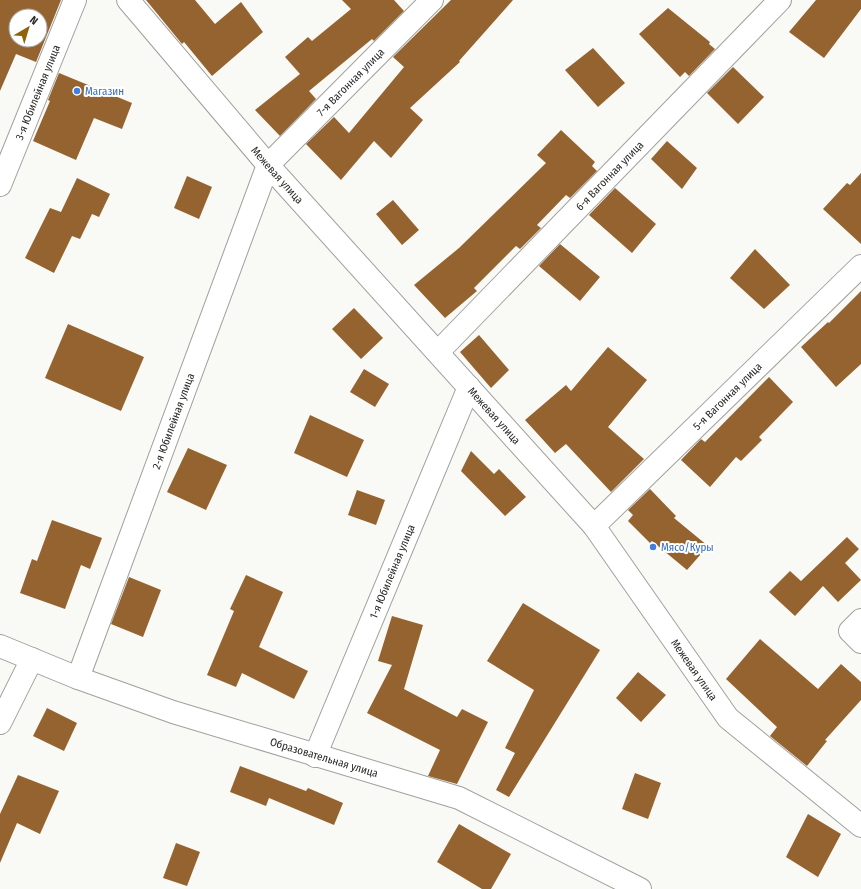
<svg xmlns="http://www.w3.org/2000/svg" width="861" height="889" viewBox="0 0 861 889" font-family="'Fira Sans Condensed',sans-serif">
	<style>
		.building { fill: #95632f; fill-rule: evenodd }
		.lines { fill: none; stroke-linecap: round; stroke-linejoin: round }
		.street-casing { stroke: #a1a09d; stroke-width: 24 }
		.street { stroke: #fff; stroke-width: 22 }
		.shop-dot { fill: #3f7fe0; stroke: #fff; stroke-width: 1.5 }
		.labels { text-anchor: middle; stroke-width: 4; stroke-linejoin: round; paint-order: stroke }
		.street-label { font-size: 11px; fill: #2b2b29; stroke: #fff }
		.shop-label { font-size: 11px; fill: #366cbe; stroke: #fff; text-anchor: start }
	</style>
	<rect width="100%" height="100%" fill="#f9f9f5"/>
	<!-- building -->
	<path class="building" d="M0,0h61l-25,62 -20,-8 -16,37zM16,16h24v24h-24z
		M146,0h49l20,24 26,-22 22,30 -51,44 -28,-34 -2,2z
		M342,0h52l10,11 -30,30 -2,-2 -63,52 7,8 -36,37 -25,-26 45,-36 -15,-17 23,-20 4,4 39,-32z
		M451,0h62l-54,61 1,1 -50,46 13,12 -32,38 -17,-17 -33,39 -35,-36 28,-27 15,16 55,-66 -11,-10z
		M816,0h45v9l-37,49 -35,-26z
		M668,8l42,34 -1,2 6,5 -26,27 -4,-4 -5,5 -41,-43z
		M593,48l32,35 -27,24 -33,-37z
		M733,67l31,30 -26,27 -31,-31z
		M59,73l73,30 -10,26 -28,-11 -18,42 -43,-19 17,-40 -2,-1z
		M561,130l34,32 -3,4 5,5 -27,27 -4,-3 -29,30 4,3 -21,21 -4,-3 -42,42 3,3 -32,27 -31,-33 45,-37 87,-85 -9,-8z
		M667,141l30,27 -15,21 -31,-30z
		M861,173v71l-38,-35 24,-26 3,2z
		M187,176l25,11 -13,32 -25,-11z
		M77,178l33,16 -11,23 -7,-3 -12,25 -8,-3 -18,37 -29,-15 25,-50 11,4z
		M615,188l41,36 -24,29 -43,-38z
		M393,200l26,30 -17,15 -26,-31z
		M560,244l40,33 -20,24 -41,-35z
		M755,249l35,36 -26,24 -34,-31z
		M861,291v73l-25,23 -35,-40 27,-25 1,1z
		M354,308l29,30 -22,21 -29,-30z
		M68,324l76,33 -23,54 -76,-33z
		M479,335l30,35 -18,18 -31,-36z
		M608,347l39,33 -39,47 36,32 -33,33 -45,-48 -11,9 -30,-33 41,-35 5,6z
		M364,369l25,15 -14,23 -25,-15z
		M769,377l24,25 -34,35 3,3 -21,21 -5,-4 -26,30 -29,-27 20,-21 4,3z
		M310,415l54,25 -17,37 -53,-24z
		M188,448l39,17 -21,45 -39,-18z
		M471,451l23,23 5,-5 27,28 -21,19 -44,-45z
		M650,489l26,27 -2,2 34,28 -21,24 -35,-29 -2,2 -22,-22 5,-6 -5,-5z
		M357,490l28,10 -9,25 -28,-10z
		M52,520l50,18 -12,31 -9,-4 -16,44 -45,-16 12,-34 5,2z
		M847,537l12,12 -14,14 16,17 -23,22 -15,-16 -28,30 -26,-24 21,-21 11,10z
		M246,575l37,17 -24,55 49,24 -14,28 -52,-26 -6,14 -29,-12 27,-64 -4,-2z
		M129,577l32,13 -18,47 -32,-13z
		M523,603l77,47 -91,147 -13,-7 19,-37 -10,-5 29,-58 -47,-29z
		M392,616l31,9 -19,64 53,28 5,-8 26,13 -31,62 -29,-8 12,-26 -73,-37 25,-48 -14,-4z
		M760,639l58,50 23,-25 20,18v18l-36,40 2,1 -20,25 -37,-30 7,-9 -51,-48z
		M638,672l28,23 -25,27 -25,-24z
		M47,708l30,15 -13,28 -31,-15z
		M240,766l66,25 2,-3 35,15 -9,22 -65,-27 -3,8 -36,-14z
		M635,773l26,10 -13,36 -26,-10z
		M18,775l41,16 -19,43 -23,-11 -17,40v-49z
		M808,814l33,20 -23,43 -32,-20z
		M459,824l52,30 -20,35h-9l-45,-27z
		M176,843l24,9 -13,34 -24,-8z"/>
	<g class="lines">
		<defs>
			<g id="street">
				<path id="s1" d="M128,0l140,165 326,361 134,192 133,108"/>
				<path id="s2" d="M0,185l75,-185"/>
				<path id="s3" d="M438,352l342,-352"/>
				<path id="s4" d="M594,526l267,-260"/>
				<path d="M861,620l-11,11 11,11"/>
				<path id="s5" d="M0,646l78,32 95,34 286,86 181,91"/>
				<path id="s6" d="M78,678l190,-513 164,-165"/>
				<path d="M0,723l32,-64"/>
				<path id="s7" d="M315,756l154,-369"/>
			</g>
		</defs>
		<!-- street casing -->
		<use href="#street" class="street-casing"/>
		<!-- street -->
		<use href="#street" class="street"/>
	</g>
	<!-- markers -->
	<g class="shop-dot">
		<circle cx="77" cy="91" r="4"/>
		<circle cx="653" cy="547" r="4"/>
	</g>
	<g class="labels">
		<!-- street labels -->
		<g class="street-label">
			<text dy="4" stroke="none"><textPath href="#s6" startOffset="664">7-я Вагонная улица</textPath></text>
			<text dy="4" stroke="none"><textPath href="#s2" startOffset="100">3-я Юбилейная улица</textPath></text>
			<text dy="4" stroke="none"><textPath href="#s1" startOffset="230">Межевая улица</textPath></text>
			<text dy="4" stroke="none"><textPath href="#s3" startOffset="246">6-я Вагонная улица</textPath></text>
			<text dy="4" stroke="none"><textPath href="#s4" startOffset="186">5-я Вагонная улица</textPath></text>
			<text dy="4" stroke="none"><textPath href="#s1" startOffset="554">Межевая улица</textPath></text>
			<text dy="4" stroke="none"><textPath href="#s6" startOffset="274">2-я Юбилейная улица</textPath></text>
			<text dy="4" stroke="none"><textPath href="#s7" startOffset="200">1-я Юбилейная улица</textPath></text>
			<text dy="4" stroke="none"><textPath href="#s1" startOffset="878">Межевая улица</textPath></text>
			<text dy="4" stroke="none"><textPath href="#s5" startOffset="343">Образовательная улица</textPath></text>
		</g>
		<!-- shop labels -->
		<g class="shop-label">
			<text x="85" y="95">Магазин</text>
			<text x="661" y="551">Мясо/Куры</text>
		</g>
	</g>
	<!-- north arrow -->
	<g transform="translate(28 28) rotate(38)"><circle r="19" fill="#ffffff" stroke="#aaaaa9"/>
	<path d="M0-3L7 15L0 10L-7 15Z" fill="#8e6309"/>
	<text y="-6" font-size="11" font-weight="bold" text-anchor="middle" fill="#2b2b29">N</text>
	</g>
</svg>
